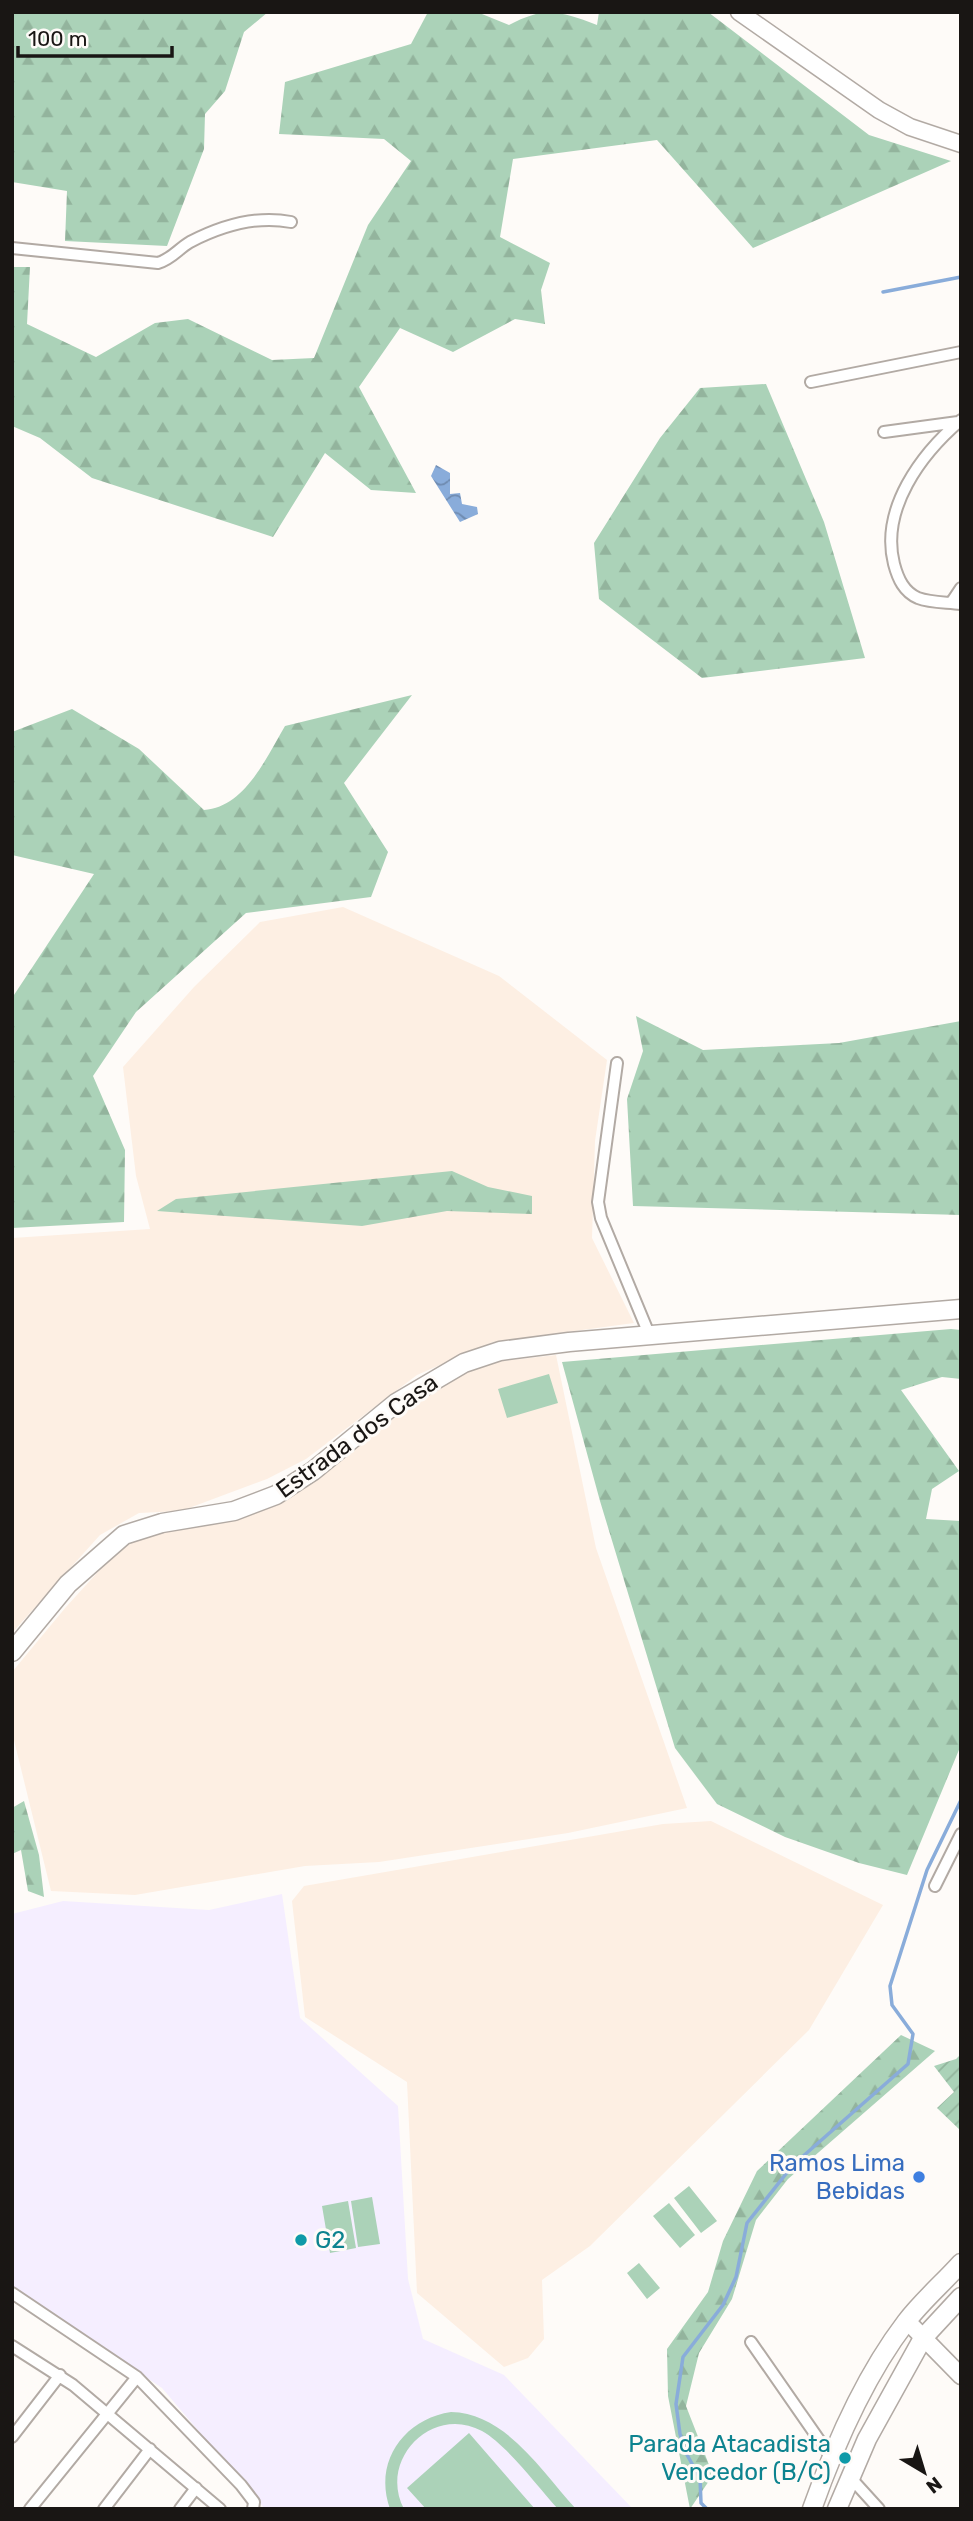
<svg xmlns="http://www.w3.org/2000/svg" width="973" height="2521" viewBox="0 0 973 2521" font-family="Rubik,sans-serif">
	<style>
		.built { fill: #fdefe3 }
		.education { fill: #f5eeff }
		.forest { fill: url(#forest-firs) }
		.garden { fill: url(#garden-furrows) }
		.pitch { fill: #abd2b8 }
		.water { fill: url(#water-waves) }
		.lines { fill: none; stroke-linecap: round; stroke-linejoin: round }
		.stream { stroke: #89acda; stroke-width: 3.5 }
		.street-casing { stroke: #b2aaa4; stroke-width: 14 }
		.secondary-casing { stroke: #b2aaa4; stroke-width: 19 }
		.primary-casing { stroke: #b2aaa4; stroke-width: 21 }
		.street { stroke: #fff; stroke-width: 10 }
		.secondary { stroke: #fff; stroke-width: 16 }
		.primary { stroke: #fff; stroke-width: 18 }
		.shop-dot { fill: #3f7fe0; stroke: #fefbf8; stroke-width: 2.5 }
		.culture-dot { fill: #0f9aa8; stroke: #fefbf8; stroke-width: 2.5 }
		.labels { text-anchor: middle; stroke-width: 6; stroke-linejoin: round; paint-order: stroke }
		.street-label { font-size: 24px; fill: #191614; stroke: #fefbf8 }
		.shop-label { font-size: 24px; fill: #366cbe; stroke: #fefbf8; text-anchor: end }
		.culture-label { font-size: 24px; fill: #0d838f; stroke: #fefbf8; text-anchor: start }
	</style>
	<defs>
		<pattern id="forest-firs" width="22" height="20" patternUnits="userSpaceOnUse" patternTransform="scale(1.75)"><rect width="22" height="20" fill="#abd2b8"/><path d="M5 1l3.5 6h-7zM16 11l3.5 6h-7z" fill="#93b49d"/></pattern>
		<pattern id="garden-furrows" width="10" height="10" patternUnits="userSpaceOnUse" patternTransform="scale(1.75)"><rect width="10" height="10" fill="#abd2b8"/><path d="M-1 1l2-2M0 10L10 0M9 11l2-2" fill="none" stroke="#93b49d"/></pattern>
		<pattern id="water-waves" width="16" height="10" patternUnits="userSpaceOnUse" patternTransform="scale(1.75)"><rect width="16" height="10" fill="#89acda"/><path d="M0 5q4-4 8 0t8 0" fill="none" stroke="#6f8bb0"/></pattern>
	</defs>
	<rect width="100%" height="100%" fill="#fefbf8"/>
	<!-- built -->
	<path class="built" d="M343,907l156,69 108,84 -12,81 -3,97 42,85 -141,19 -76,33 -111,84 -39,20 -86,32 -42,2 -39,22 -88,98v-395l138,-9 -14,-53 -13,-109 71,-80 66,-65z
		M556,1355l40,193 91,260 -119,25 -189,29 -74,4 -170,29 -84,-4 -39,-159v-60l54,-65 61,-67 152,-36 163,-123 50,-19z
		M711,1821l172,84 -74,125 -219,216 -48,34 2,59 -16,19 -24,9 -87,-74 -10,-211 -102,-65 -13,-116 12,-15 359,-62z"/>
	<!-- education -->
	<path class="education" d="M282,1894l18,124 98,88 10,173 15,60 81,36 129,134h-368l-103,-121 -150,-101v-373l51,-13 146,9z"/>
	<!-- forest -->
	<path class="forest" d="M12,12h256l-24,20 -19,59 -20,23 -1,35 -37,97 -102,-5 2,-50 -55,-9z
		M428,12h49l32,13c36,-19 51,-14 88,0l2,-13h109l161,123 82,26 -198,87 -96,-108 -144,19 -13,78 50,26 -9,27 4,34 -30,-5 -62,33 -53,-24 -41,59 57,106 -45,-3 -46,-37 -52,84 -181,-59 -52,-40 -28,-12v-159h18l-3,57 69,33 59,-34 33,-4 84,41 42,-2 54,-133 43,-64 -27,-22 -105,-5 6,-52 126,-38z
		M766,384l58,138 41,136 -163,20 -103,-79 -5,-56 66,-105 40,-50z
		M412,695l-68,88 44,69 -17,45 -125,16 -110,99 -43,64 32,74 -1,72 -112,6v-230l82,-124 -82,-19v-123l60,-23 67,40 65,61c41,-3 62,-52 81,-84z
		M636,1016l67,34 136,-7 122,-22v194l-328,-9 -6,-107 16,-48z
		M452,1171l36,16 44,9v18l-85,-3 -85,15 -205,-15 19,-12z
		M951,1329l10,1v49l-19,-2 -41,13 58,81 -27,18 -6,30 35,2v224l-54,130 -48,-12 -74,-26 -68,-33 -42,-56 -75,-247 -38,-139z
		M24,1801l15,54 5,42 -16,-6 -7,-41 -9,4v-46z
		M901,2035l34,16 -147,128 -32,41 -24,79 -33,54 -13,53 27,69 -23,34 -22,-113 -1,-47 41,-57 15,-51 34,-70z"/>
	<!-- garden -->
	<path class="garden" d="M961,2054v77l-24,-23 17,-16 -20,-26 22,-7z"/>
	<!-- pitch -->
	<path class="pitch" d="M549,1374l9,29 -51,15 -9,-29z
		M689,2186l28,35 -16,12 -27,-35z
		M372,2197l8,47 -22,3 -7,-46z
		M348,2201l8,47 -26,5 -8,-47z
		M669,2203l26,32 -15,13 -27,-32z
		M639,2263l21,25 -13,11 -20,-26z
		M451,2412c55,1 91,60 125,97h-18c-21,-23 -51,-64 -76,-78 -50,-27 -104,29 -78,78h-14c-17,-47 14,-90 61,-97z
		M469,2433l66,76h-109l-19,-21z"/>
	<!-- water -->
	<path class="water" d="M436,465l14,8v21l10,-1 2,11 15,3 1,7 -18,8 -29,-46z"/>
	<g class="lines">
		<!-- stream -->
		<path class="stream" d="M883,292l78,-15
			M707,2509l-6,-6 -1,-25 -14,-25 -6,-19 -4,-30 7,-47 40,-52 13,-28 11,-54 46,-58 115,-101 5,-30 -21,-29 -2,-19 37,-116 34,-70"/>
		<defs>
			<path id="street" d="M12,248l146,15c14,-4 20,-14 32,-21 31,-16 66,-27 101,-20
				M811,382l150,-30
				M961,420c-40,34 -81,89 -67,144 4,15 10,28 24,34 13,5 29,4 43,6
				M884,432l74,-10
				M951,603l10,-15
				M617,1063l-19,139 3,16 48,116
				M935,1886l26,-52
				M12,2293l125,84 104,108 13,17 -1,7
				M751,2342l80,115
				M12,2346l61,39 147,124
				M12,2437l48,-62
				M849,2476l30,33
				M30,2509l107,-132
				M104,2509l46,-60
				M180,2509l16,-21"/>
			<path id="secondary" d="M739,12l140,98 31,17 51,17
				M907,2321l54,55"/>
			<path id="primary" d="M12,1652l56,-68 56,-49 38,-12 72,-12 42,-16 37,-24 83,-68 68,-40 36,-12 69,-9 392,-33
				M812,2509c23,-65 52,-132 94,-187 16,-21 37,-39 55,-59
				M837,2509l30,-70 56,-101 38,-41"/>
		</defs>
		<!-- street casing -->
		<use href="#street" class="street-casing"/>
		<!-- secondary casing -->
		<use href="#secondary" class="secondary-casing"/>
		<!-- primary casing -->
		<use href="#primary" class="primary-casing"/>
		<!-- street -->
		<use href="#street" class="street"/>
		<!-- secondary -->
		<use href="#secondary" class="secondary"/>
		<!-- primary -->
		<use href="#primary" class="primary"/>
	</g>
	<!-- markers -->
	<circle class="shop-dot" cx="919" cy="2177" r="7"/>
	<g class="culture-dot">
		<circle cx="301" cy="2240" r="7"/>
		<circle cx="845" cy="2458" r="7"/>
	</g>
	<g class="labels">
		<!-- street labels -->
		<g class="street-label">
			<text transform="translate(357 1436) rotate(-36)" y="8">Estrada dos Casa</text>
		</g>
		<!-- shop labels -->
		<g class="shop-label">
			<text x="905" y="2171">Ramos Lima<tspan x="905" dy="28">Bebidas</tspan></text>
		</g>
		<!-- culture labels -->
		<g class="culture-label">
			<text x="315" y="2248">G2</text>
			<text x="831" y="2452" text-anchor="end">Parada Atacadista<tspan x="831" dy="28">Vencedor (B/C)</tspan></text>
		</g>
	</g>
	<!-- border -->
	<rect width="973" height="2521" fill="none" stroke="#191614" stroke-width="28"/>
	<!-- north arrow -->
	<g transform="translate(924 2472) rotate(142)" stroke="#fefbf8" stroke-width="5" paint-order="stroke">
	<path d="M0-5L12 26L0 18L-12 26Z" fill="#191614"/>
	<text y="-10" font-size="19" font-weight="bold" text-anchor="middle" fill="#191614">N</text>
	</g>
	<!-- scale -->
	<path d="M18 46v10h154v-10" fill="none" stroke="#191614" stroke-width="3.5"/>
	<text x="28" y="46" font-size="21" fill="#191614" stroke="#fefbf8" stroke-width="5" paint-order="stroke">100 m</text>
</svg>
